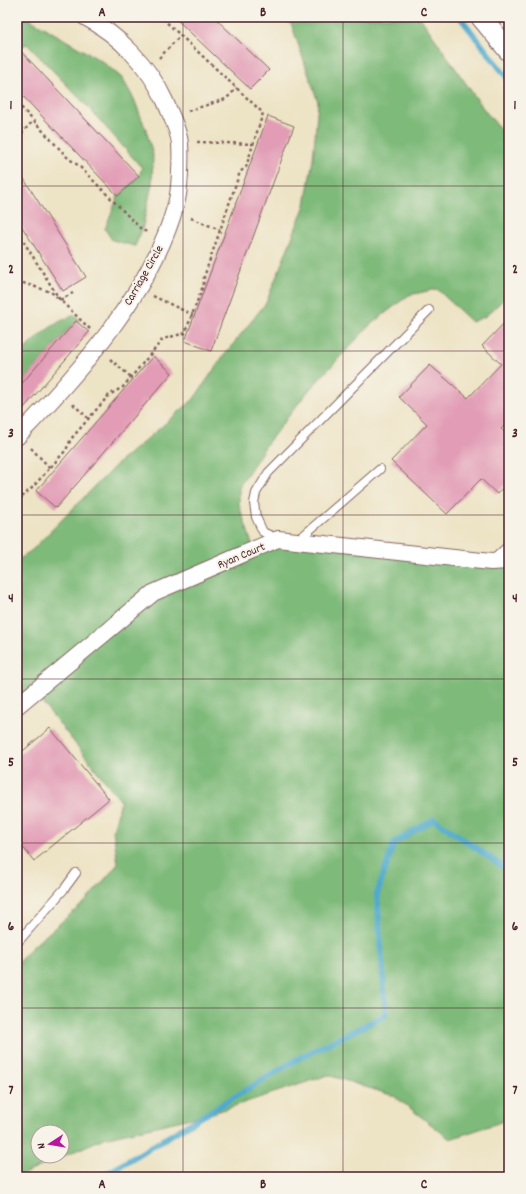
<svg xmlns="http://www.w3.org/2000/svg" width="526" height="1194" viewBox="0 0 526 1194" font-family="Dekko,sans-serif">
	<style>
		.forest { fill: #7eba79; stroke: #646c52; fill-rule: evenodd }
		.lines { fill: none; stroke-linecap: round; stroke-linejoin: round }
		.stream { stroke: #4faacd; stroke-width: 6 }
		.building { fill: #e29cb6 }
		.service-casing { stroke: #836461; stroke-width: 10 }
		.minor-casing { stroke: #836461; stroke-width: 18 }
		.tertiary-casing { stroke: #836461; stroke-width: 22 }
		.path { stroke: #836461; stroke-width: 2.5; stroke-dasharray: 3 3; stroke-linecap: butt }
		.service { stroke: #fff; stroke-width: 8 }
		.minor { stroke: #fff; stroke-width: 16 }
		.tertiary { stroke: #fff; stroke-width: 20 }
		.grid { fill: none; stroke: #4a1f2b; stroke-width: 1; stroke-opacity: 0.55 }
		.labels { text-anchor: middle; stroke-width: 4; stroke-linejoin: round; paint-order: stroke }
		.street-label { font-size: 12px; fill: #4a1f2b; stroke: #f7f3e8 }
		.neatline { fill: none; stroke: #4a1f2b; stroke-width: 1.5 }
		.grid-label { font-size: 13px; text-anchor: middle; font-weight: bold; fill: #4a1f2b }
	</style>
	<rect width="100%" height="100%" fill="#f7f3e8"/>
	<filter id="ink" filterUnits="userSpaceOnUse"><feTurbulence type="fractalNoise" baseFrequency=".025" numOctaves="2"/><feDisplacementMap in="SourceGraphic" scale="8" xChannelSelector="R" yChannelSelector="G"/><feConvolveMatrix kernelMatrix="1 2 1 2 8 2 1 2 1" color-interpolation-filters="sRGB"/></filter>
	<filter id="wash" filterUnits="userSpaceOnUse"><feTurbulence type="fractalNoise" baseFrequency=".012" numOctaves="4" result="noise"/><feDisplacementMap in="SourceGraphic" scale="16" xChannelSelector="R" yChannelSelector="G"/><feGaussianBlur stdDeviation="0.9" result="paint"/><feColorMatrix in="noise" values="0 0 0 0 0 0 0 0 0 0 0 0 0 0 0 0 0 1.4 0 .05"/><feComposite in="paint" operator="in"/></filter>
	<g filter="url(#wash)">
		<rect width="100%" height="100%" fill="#ede3c5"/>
		<!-- forest -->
		<path class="forest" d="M19,17h7l77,45 19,16 12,21 12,31 7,25 -1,29 -10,46 -7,16 -23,-6 -7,-11 13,-33 21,-20 3,-8 -54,-61 -61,-63 -10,4v-29z
			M285,17h135l65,94 24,28v155l-23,22 -14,6 -35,-33 -28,6 -38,29 -62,66 -43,55 -27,42v18l15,45 24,-11 231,22v553l-8,8 -51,17 -56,-43 -66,-21 -115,38 -109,25 -87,39v-213l15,-17 53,-45 33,-38 -5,-34 8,-29 -87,-109 -17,14v-145l15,-11 83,-84 78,-66 29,-42 44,-55 39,-98 8,-46 5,-57 -26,-76zM38,1132h24v24h-24z
			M75,315l5,5 -4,1 -59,68v-32c18,-18 34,-34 58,-42z"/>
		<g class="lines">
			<!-- stream -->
			<path class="stream" d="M460,17l49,63
				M101,1177l200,-120 85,-42 -9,-121 17,-51 40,-24 75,52"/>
		</g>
		<g id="blocks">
			<!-- building -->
			<path class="building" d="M174,17h40l55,53 -19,19z
				M17,47l122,129 -21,20 -101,-106z
				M268,116l26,10 -83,225 -26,-10z
				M17,168l69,109 -23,14 -46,-72z
				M509,318v103l-8,8 8,8v44l-12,13 -16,-15 -34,35 -56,-53 36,-37 -28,-27 31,-32 38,33 33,-34 -19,-18z
				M76,321l13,11 -72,84v-27z
				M153,356l19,17 -116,135 -20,-17z
				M50,728l59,71 -75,62 -17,-21v-84z"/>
		</g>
	</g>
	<g filter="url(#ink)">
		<use href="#blocks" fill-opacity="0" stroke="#836461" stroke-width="1"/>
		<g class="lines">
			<defs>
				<path id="service" d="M278,539l-15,-7 -7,-15 -2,-14 2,-10 12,-20 161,-163
					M297,541l83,-72
					M493,560l16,-15
					M17,943l48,-55 11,-15"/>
				<path id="minor" d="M17,437c61,-63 136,-147 159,-233 4,-13 5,-46 4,-60 -1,-14 -10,-30 -15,-43 -16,-35 -46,-66 -80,-84
					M17,706l136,-113 125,-54 213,23 18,-1"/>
				<path id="tertiary" d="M481,17l28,34"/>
			</defs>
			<!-- service casing -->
			<use href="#service" class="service-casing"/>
			<!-- minor casing -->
			<use href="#minor" class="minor-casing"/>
			<!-- tertiary casing -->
			<use href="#tertiary" class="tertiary-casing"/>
			<!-- path -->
			<path class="path" d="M17,28l5,-11
				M159,58l22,-23
				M17,103l51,55 11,8 63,64 5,2
				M188,111l38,-12 11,-11
				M17,138l16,-17
				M197,142l57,2
				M191,218l29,12
				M17,231l43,69 30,29
				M17,281l34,11 9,8 13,-7
				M153,296l40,19
				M110,359l21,18
				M73,404l16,15
				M31,448l19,20
				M17,501l15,-13 34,-38 5,-11 38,-44 14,-8 40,-48 22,-6 18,-47 1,-9 36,-105 6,-5 17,-54 -102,-96"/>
			<!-- service -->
			<use href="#service" class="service"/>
			<!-- minor -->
			<use href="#minor" class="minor"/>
			<!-- tertiary -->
			<use href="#tertiary" class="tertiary"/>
		</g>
	</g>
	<!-- grid -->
	<path class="grid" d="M183,17v1160M343,17v1160M17,186h492M17,351h492M17,515h492M17,679h492M17,843h492M17,1008h492"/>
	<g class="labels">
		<!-- street labels -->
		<g class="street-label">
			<text transform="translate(143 275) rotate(-60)" y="4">Carriage Circle</text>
			<text transform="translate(241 555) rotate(-23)" y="4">Ryan Court</text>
		</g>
	</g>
	<!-- margin -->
	<rect width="526" height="1194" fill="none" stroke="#f7f3e8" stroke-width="44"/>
	<!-- north arrow -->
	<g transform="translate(50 1144) rotate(258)"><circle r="19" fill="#f7f3e8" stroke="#b29e9c"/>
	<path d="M0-3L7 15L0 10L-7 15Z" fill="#b5179e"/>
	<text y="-6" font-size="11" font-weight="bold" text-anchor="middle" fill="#4a1f2b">N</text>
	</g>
	<rect x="22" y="22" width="482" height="1150" class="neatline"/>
	<g class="grid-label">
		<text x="102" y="16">A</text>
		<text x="263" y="16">B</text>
		<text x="424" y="16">C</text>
		<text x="11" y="109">1</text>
		<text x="515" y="109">1</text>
		<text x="11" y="273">2</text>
		<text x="515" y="273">2</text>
		<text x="11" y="437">3</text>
		<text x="515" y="437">3</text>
		<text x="11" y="602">4</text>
		<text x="515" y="602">4</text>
		<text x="11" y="766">5</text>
		<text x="515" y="766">5</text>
		<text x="11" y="930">6</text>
		<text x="515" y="930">6</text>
		<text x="11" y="1094">7</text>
		<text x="515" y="1094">7</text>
		<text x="102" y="1188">A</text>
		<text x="263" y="1188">B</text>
		<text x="424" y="1188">C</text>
	</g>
</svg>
